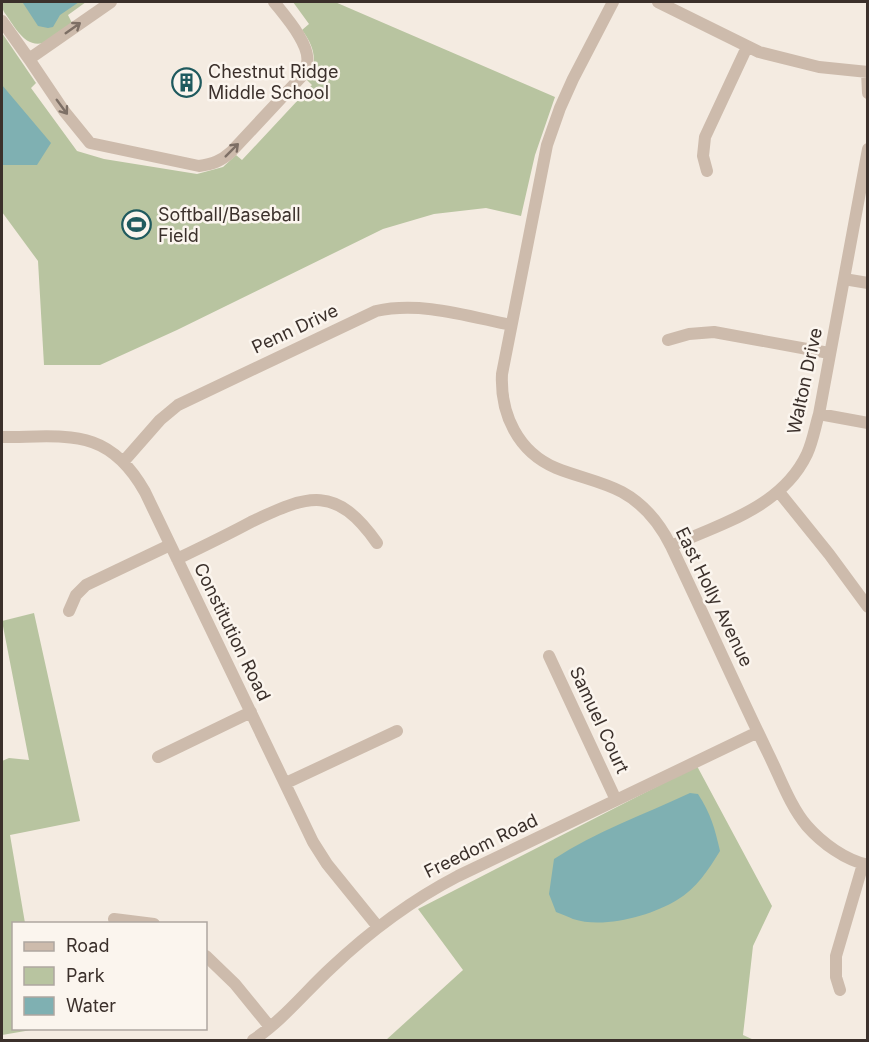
<svg xmlns="http://www.w3.org/2000/svg" width="869" height="1042" viewBox="0 0 869 1042" font-family="Inter,sans-serif">
	<style>
		.green { fill: #b8c4a0 }
		.water { fill: #7fb0b2 }
		.lines { fill: none; stroke-linecap: round; stroke-linejoin: round }
		.minor { stroke: #cdbbac; stroke-width: 12 }
		.oneway { stroke: #7d6f65 }
		.labels { text-anchor: middle; stroke-width: 5; stroke-linejoin: round; paint-order: stroke }
		.poi-label { font-size: 18px; fill: #3b302b; stroke: #fbf5ee; text-anchor: start }
		.street-label { font-size: 18px; fill: #3b302b; stroke: #fbf5ee }
	</style>
	<rect width="100%" height="100%" fill="#f4ebe1"/>
	<!-- green -->
	<path class="green" d="M2,2h84l-18,13 4,8 -29,20c-19,5 -29,-18 -39,-31l-2,-5z
		M293,2h42l220,95 -20,58 -14,61 -35,-8 -52,6 -51,15 -206,101 -77,35h-56l-6,-104 -36,-49v-179l34,50 -5,5 46,63 27,8 93,15 26,-7 13,-12 6,5 70,-75 -5,-5c12,-18 7,-34 -5,-50l7,-6z
		M34,613l46,208 -70,14 15,88 -11,1v104l23,1 -35,6v-274l7,-3 20,2 -27,-139z
		M697,766l75,140 -19,40 -10,89 11,5h-368l77,-70 -45,-61z"/>
	<!-- water -->
	<path class="water" d="M25,2h54l-19,13 -7,12 -5,1 -10,-2 -15,-23z
		M2,85l49,58 -14,22h-35z
		M690,793l8,1c13,20 17,35 22,57 -11,18 -24,38 -43,49 -26,16 -74,29 -104,19 -5,-2 -11,-5 -17,-7l-7,-18 5,-35c41,-27 91,-45 136,-66z"/>
	<g class="lines">
		<!-- minor -->
		<path class="minor" d="M613,2l-40,77 -13,29 -13,37 -45,229c-2,40 16,78 54,94 22,9 45,13 66,24 22,12 38,32 49,54 33,69 64,139 97,207 12,24 22,53 39,73 15,17 38,34 61,39
			M658,2l101,50 60,15 49,5
			M2,21l27,38 82,-57
			M29,59l35,52 26,32 109,23c14,-2 22,-5 32,-14l71,-76c2,-4 5,-9 5,-13 4,-18 -22,-47 -33,-61
			M867,72l1,21
			M707,171l-4,-15 2,-19 42,-90
			M844,279l24,4
			M668,340l21,-6 25,-2 115,21
			M819,414l49,9
			M2,437c65,0 106,-11 143,55l168,350 14,22 51,63
			M124,461l36,-41 18,-15 198,-94c44,-10 91,5 135,14
			M779,492l50,62 39,53
			M671,546c50,-22 111,-39 136,-92 6,-13 8,-27 12,-40l49,-265
			M177,559c25,-12 50,-24 74,-37 58,-28 85,-37 126,21
			M69,611l7,-16 10,-10 84,-40
			M549,656l67,144
			M158,757l93,-45
			M286,783l111,-52
			M114,919l40,5
			M206,956l29,28 35,43
			M840,990l-4,-13v-21l27,-92
			M253,1040c29,-19 52,-48 78,-72 39,-37 79,-67 127,-92l300,-144"/>
	</g>
	<!-- one-way arrows -->
	<defs><path id="oneway-shaft" d="M-6 0H5M1.5-3L5.5 0L1.5 3" fill="none" stroke-width="1.6" stroke-linecap="round" stroke-linejoin="round" transform="scale(1.5)"/></defs>
	<g class="oneway">
		<use href="#oneway-shaft" transform="translate(73 28) rotate(-35)"/>
		<use href="#oneway-shaft" transform="translate(62 107) rotate(54)"/>
		<use href="#oneway-shaft" transform="translate(232 150) rotate(-45)"/>
	</g>
	<!-- icons -->
	<defs>
		<symbol id="building-ring" viewBox="-11 -11 22 22"><circle r="9.5" fill="#fbf5ee" stroke="#1f5a5e" stroke-width="1.5"/><path d="M-4-6H4V6H1V3H-1V6H-4ZM-2.5-4.3h1.7v1.8h-1.7ZM.8-4.3h1.7v1.8H.8ZM-2.5-1h1.7V.8h-1.7ZM.8-1h1.7V.8H.8Z" fill="#1f5a5e"/></symbol>
		<symbol id="stadium-ring" viewBox="-11 -11 22 22"><circle r="9.5" fill="#fbf5ee" stroke="#1f5a5e" stroke-width="1.5"/><path d="M0-5a6.5 5 0 1 0 0 10a6.5 5 0 1 0 0-10ZM-3.5-1.8h7v3.6h-7Z" fill="#1f5a5e"/></symbol>
	</defs>
	<g fill-rule="evenodd">
		<use href="#building-ring" x="170" y="66" width="33" height="33"/>
		<use href="#stadium-ring" x="120" y="208" width="33" height="33"/>
	</g>
	<g class="labels">
		<!-- poi labels -->
		<g class="poi-label">
			<text x="208" y="78">Chestnut Ridge<tspan x="208" dy="21">Middle School</tspan></text>
			<text x="158" y="221">Softball/Baseball<tspan x="158" dy="21">Field</tspan></text>
		</g>
		<!-- street labels -->
		<g class="street-label">
			<text transform="translate(295 329) rotate(-25)" y="6">Penn Drive</text>
			<text transform="translate(805 381) rotate(-78)" y="6">Walton Drive</text>
			<text transform="translate(714 597) rotate(64)" y="6">East Holly Avenue</text>
			<text transform="translate(232 632) rotate(64)" y="6">Constitution Road</text>
			<text transform="translate(599 720) rotate(65)" y="6">Samuel Court</text>
			<text transform="translate(481 846) rotate(-26)" y="6">Freedom Road</text>
		</g>
	</g>
	<!-- border -->
	<rect width="869" height="1042" fill="none" stroke="#3b302b" stroke-width="6"/>
	<!-- legend -->
	<rect x="12" y="922" width="195" height="108" fill="#fbf5ee" stroke="#aea6a0" stroke-width="1.5"/>
	<rect x="24" y="942" width="30" height="9" fill="#cdbbac" stroke="#aea6a0" stroke-width="1.5"/>
	<text x="66" y="952" font-size="18" fill="#3b302b">Road</text>
	<rect x="24" y="967" width="30" height="18" fill="#b8c4a0" stroke="#aea6a0" stroke-width="1.5"/>
	<text x="66" y="982" font-size="18" fill="#3b302b">Park</text>
	<rect x="24" y="997" width="30" height="18" fill="#7fb0b2" stroke="#aea6a0" stroke-width="1.5"/>
	<text x="66" y="1012" font-size="18" fill="#3b302b">Water</text>
</svg>
